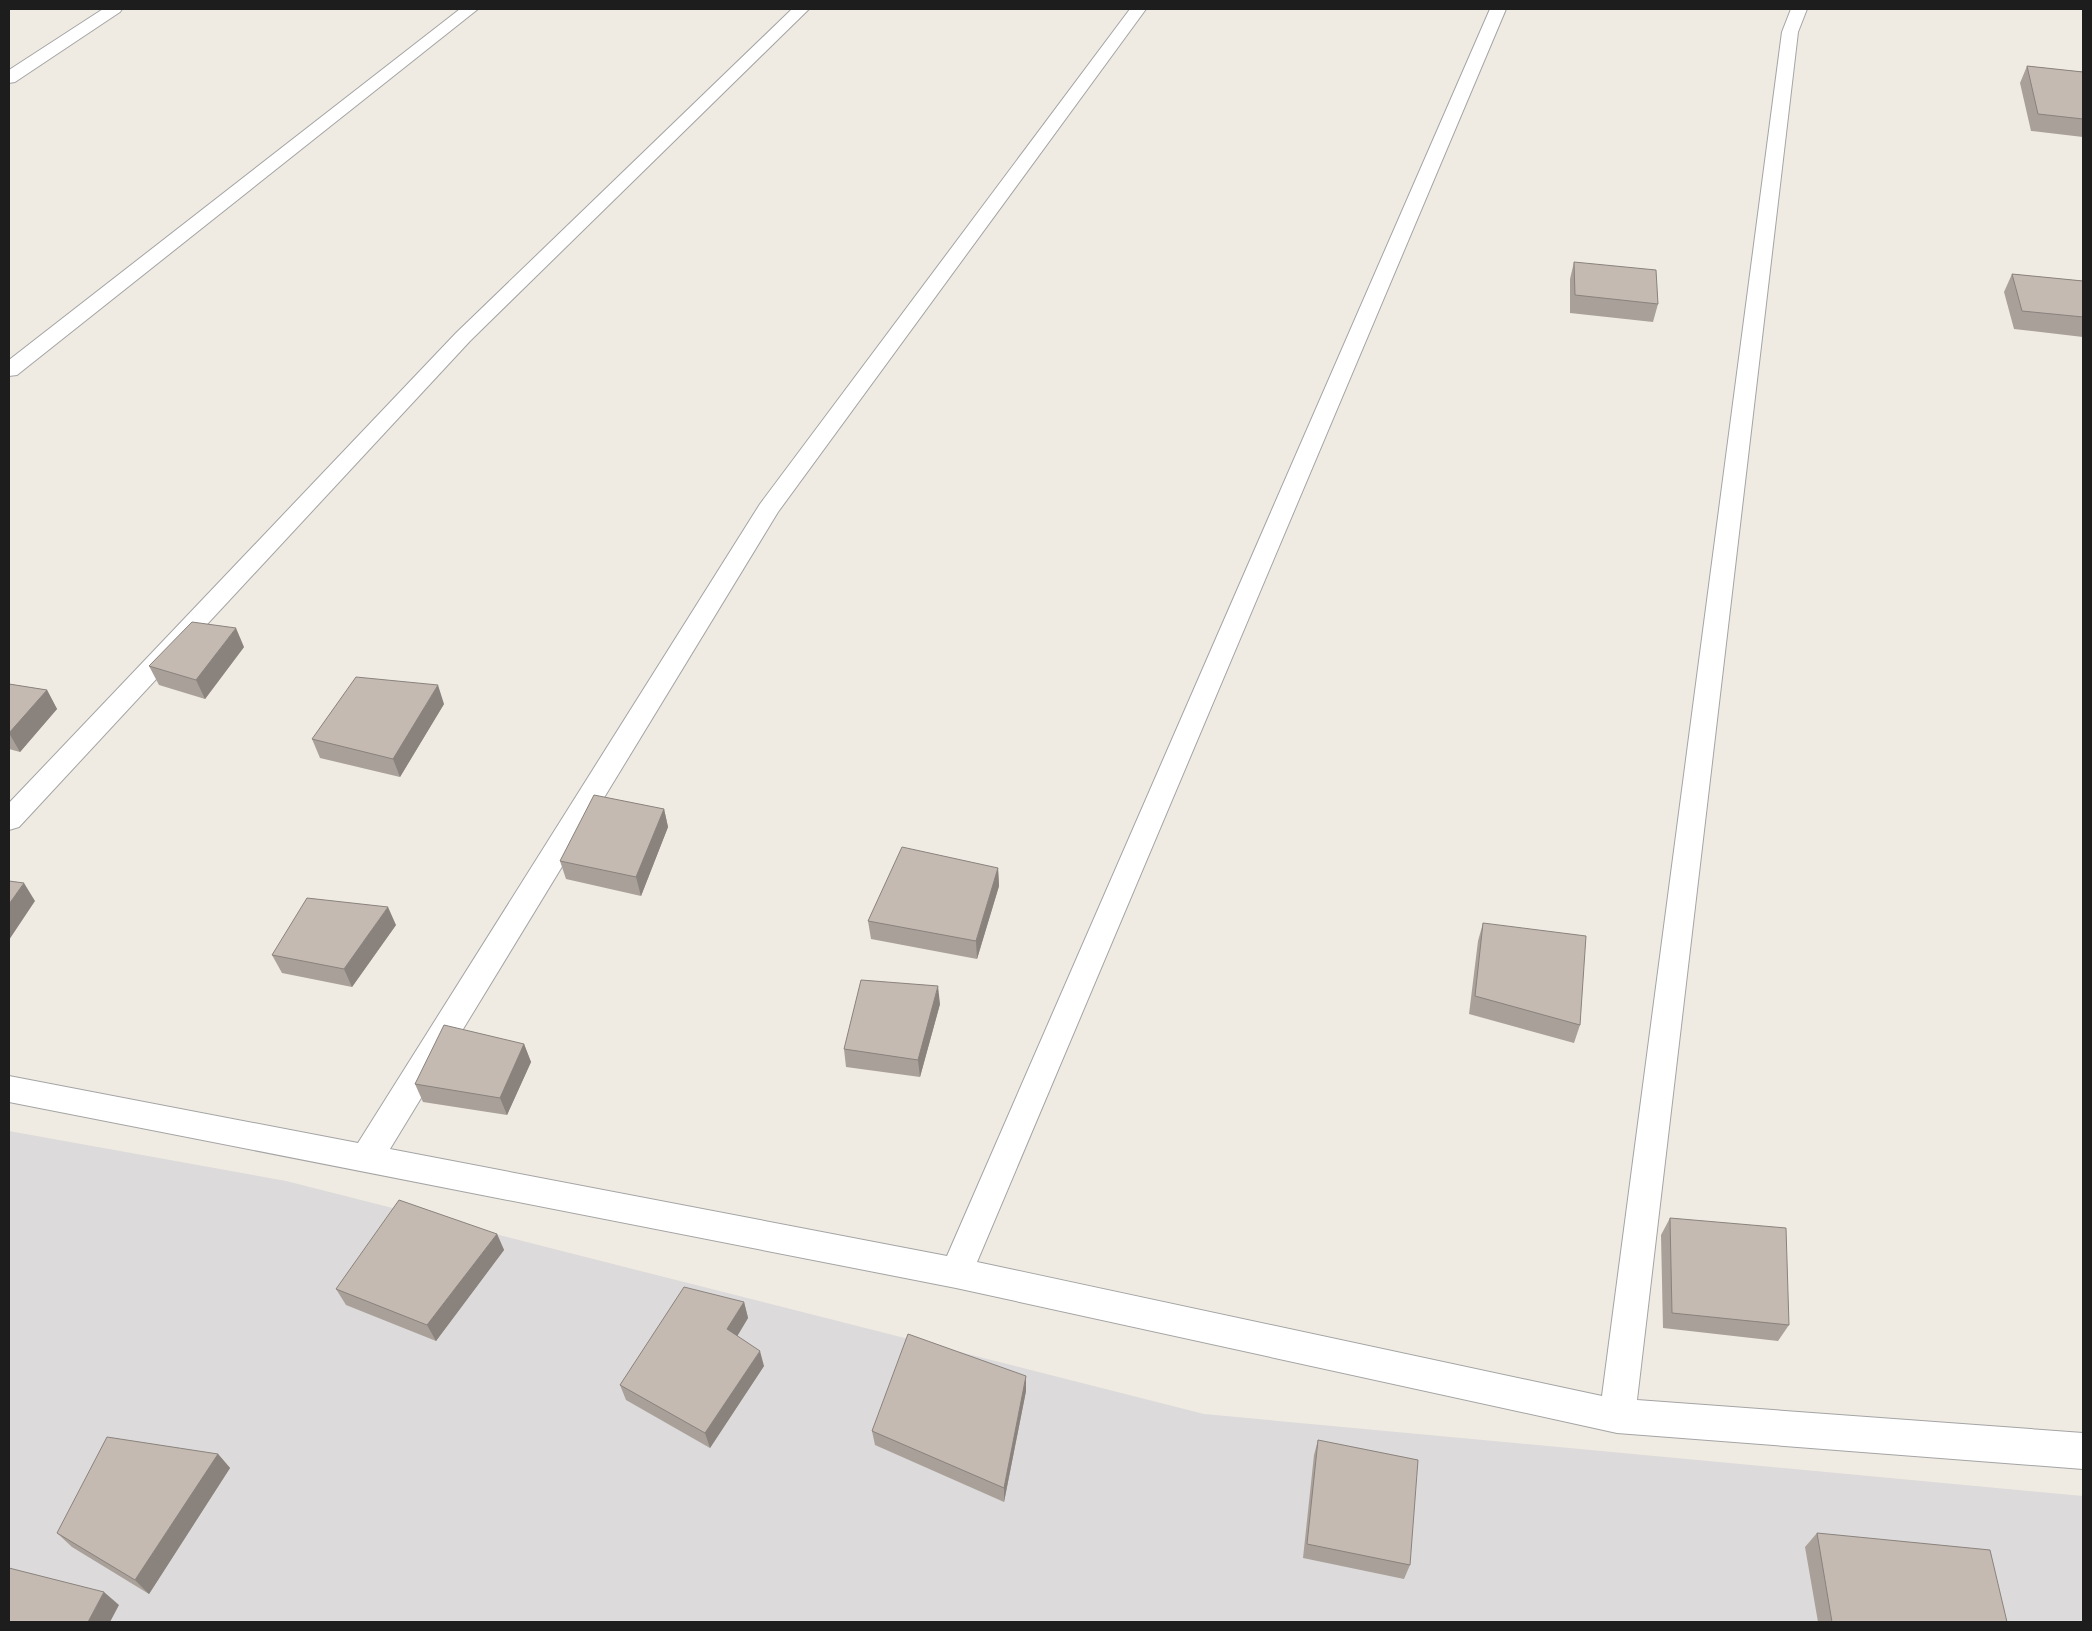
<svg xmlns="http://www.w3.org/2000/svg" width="2092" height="1631" viewBox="0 0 2092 1631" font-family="Montserrat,sans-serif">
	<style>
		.residential { fill: #dcdada }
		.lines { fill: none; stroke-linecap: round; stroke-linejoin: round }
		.minor-casing { stroke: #a4a4a4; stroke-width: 2 }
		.minor { fill: #fff; fill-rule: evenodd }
		.wall { fill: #a9a099 }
		.shaded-wall { fill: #89827d }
		.building { fill: #c4bab2; stroke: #89827d }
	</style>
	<rect width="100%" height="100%" fill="#efebe3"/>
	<!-- residential -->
	<path class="residential" d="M9,1131l277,50 918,233 879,82v126h-2074z"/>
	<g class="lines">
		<defs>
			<path id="minor" d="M103,9h19l-2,3 -105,70 -6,1v-13z
				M460,9h18l-461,366 -8,1v-16z
				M792,9h17l-339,332 -451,486 -10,3v-27l447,-470z
				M1130,9h16l-368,503 -388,637 557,107 543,-1247h16l-529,1253 625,134 180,-1364 9,-23h16l-9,23 -161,1368 446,33v36l-466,-36 -661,-145 -947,-186v-26l349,67 402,-639z"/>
		</defs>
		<!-- minor casing -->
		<use href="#minor" class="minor-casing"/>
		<!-- minor -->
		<use href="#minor" class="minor"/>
	</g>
	<!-- wall -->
	<path class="wall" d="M2027,66l56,6v65l-52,-6 -11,-48z
		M1574,262l84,42 -5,18 -83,-9v-34z
		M2012,274l71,7v56l-69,-8 -10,-37z
		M244,647l-39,52 -46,-14 -10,-19z
		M9,684l38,6 10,19 -37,43 -11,-3z
		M444,704l-44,73 -80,-19 -8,-19z
		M664,809l4,18 -27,69 -75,-17 -6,-18z
		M998,868l1,18 -22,73 -106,-20 -3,-18z
		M1483,923l97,102 -6,18 -105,-29 9,-73z
		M396,925l-44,62 -70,-14 -10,-18z
		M940,1004l-20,73 -74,-10 -2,-18z
		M524,1044l7,18 -24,53 -84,-13 -8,-18z
		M1670,1218l119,107 -11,16 -115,-13 -2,-93z
		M497,1234l7,16 -68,91 -90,-36 -10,-16z
		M744,1302l4,16 -11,18 27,30 -54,82 -84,-48 -6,-15z
		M1026,1376v15l-22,111 -129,-57 -3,-14z
		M1318,1440l92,125 -6,14 -101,-21 11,-103z
		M218,1454l12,14 -81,126 -77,-47 -15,-14z
		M1817,1533l190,89h-189l-13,-75z"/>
	<!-- shaded-wall -->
	<path class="shaded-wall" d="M236,628l8,19 -39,52 -9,-19z
		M438,685l6,19 -44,73 -7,-18z
		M47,690l10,19 -37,43 -11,-19z
		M664,809l4,18 -27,69 -5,-19z
		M998,868l1,18 -22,73 -1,-18z
		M24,883l11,18 -26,39v-36z
		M388,907l8,18 -44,62 -8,-18z
		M938,986l2,18 -20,73 -2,-17z
		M524,1044l7,18 -24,53 -7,-17z
		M497,1234l7,16 -68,91 -9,-16z
		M744,1302l4,16 -16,27 -5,-16z
		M760,1351l4,15 -54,82 -5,-15z
		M1026,1376v15l-22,111v-14z
		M218,1454l12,14 -81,126 -14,-14z
		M104,1592l15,13 -9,17h-22z"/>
	<!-- building -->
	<path class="building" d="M2027,66l56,6v47l-45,-5z
		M1574,262l82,8 2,34 -83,-9z
		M2012,274l71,7v36l-61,-6z
		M192,622l44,6 -40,52 -47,-14z
		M356,677l82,8 -45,74 -81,-20z
		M9,684l38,6 -38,43z
		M594,795l70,14 -28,68 -76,-16z
		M902,847l96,21 -22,73 -108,-20z
		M9,881l15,2 -15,21z
		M307,898l81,9 -44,62 -72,-14z
		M1483,923l103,13 -6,89 -105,-29z
		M861,980l77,6 -20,74 -74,-11z
		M444,1025l80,19 -24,54 -85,-14z
		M399,1200l98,34 -70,91 -91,-36z
		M1670,1218l116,10 3,97 -117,-12z
		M684,1287l60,15 -17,27 33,22 -55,82 -85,-48z
		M908,1334l118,42 -22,112 -132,-57z
		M107,1437l111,17 -83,126 -78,-47z
		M1318,1440l100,20 -8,105 -103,-21z
		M1817,1533l173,17 17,72h-175z
		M9,1568l95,24 -16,30h-79z"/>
	<!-- border -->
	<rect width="2092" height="1631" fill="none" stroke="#1d1d1d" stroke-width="20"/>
</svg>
